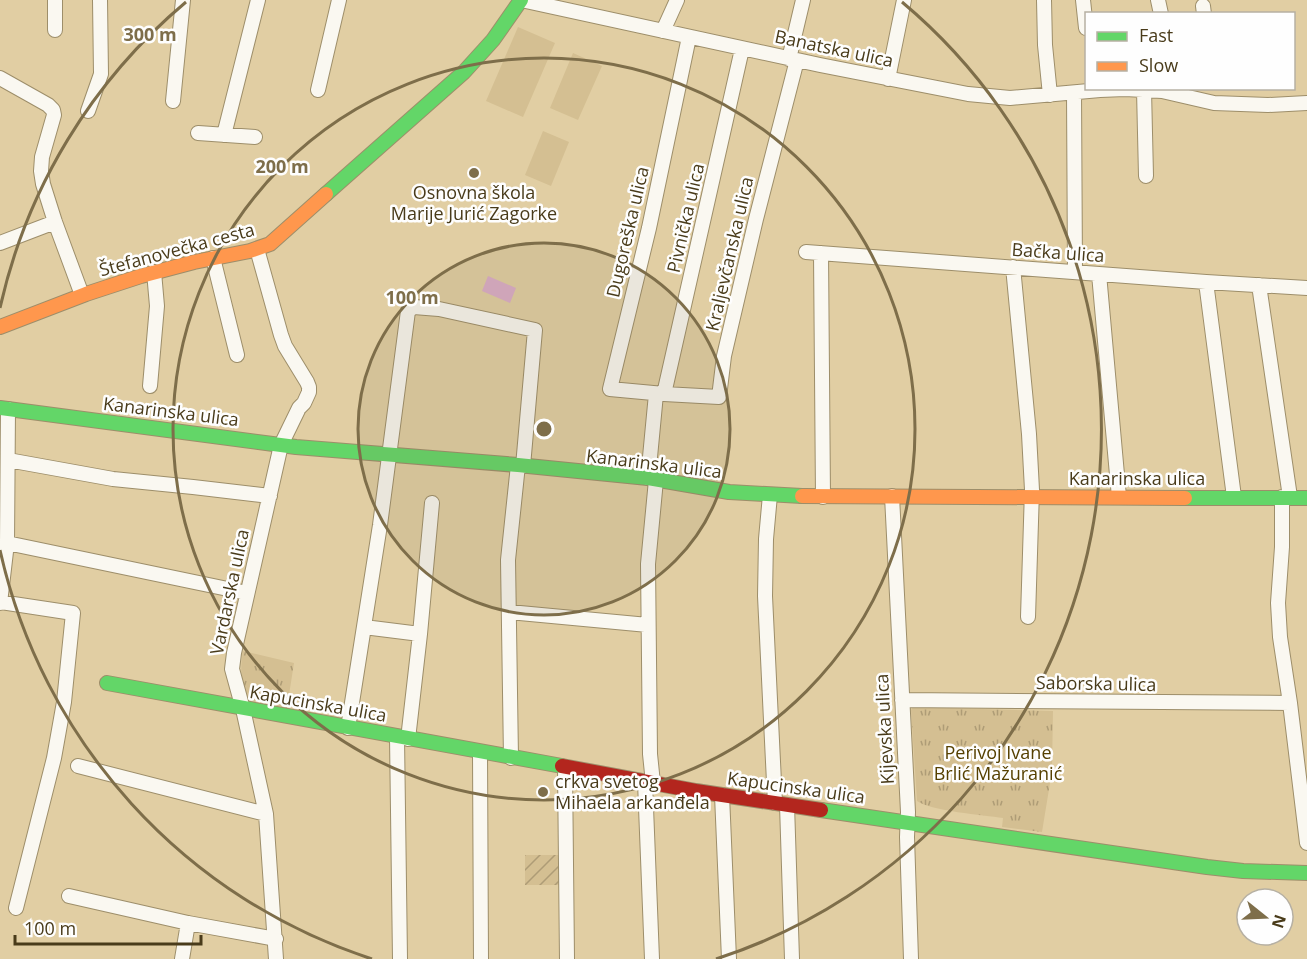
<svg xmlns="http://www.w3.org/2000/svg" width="1307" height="959" viewBox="0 0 1307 959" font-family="'Open Sans',sans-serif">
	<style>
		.park { fill: url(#park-tufts) }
		.garden { fill: url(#garden-furrows) }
		.pitch { fill: #d4bf92 }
		.water { fill: #dbadc9 }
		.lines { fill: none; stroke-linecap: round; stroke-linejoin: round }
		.street-casing { stroke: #9d8e6a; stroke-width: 16 }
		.fast-casing { stroke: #9d8e6a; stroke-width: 16 }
		.slow-casing { stroke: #9d8e6a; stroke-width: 16 }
		.jam-casing { stroke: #9d8e6a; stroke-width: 16 }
		.street { stroke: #faf8f1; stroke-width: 14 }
		.fast { stroke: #63d668; stroke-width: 14 }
		.slow { stroke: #ff974d; stroke-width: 14 }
		.jam { stroke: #b3261e; stroke-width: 14 }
		.ring { fill: none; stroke: #7e6e4a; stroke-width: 3 }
		.poi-dot { fill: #7e6e4a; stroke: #fefefe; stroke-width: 2 }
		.labels { text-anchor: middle; stroke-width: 5; stroke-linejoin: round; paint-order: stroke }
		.street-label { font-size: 18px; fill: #493b1a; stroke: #fefefe }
		.poi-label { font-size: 18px; fill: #493b1a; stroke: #fefefe }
		.park-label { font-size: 18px; fill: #564000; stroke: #fefefe }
		.centre { fill: #7e6e4a; stroke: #fefefe; stroke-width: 3 }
		.ring-label { font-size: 18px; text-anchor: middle; font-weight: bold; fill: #7e6e4a; stroke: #fefefe; stroke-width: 5; stroke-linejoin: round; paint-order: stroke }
	</style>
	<defs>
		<pattern id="park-tufts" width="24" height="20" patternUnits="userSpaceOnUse" patternTransform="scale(1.5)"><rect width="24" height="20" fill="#d4bf92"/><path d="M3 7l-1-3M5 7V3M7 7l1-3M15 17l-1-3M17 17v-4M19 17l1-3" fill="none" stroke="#ae9c76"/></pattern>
		<pattern id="garden-furrows" width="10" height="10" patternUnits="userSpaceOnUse" patternTransform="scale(1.5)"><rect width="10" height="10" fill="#d4bf92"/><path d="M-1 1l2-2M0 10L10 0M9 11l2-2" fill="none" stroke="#ae9c76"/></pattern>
	</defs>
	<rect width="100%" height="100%" fill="#e1cea3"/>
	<!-- park -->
	<path class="park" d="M243,651l51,12 -7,45 -38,-8c-9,-16 -9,-31 -6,-49z
		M913,707l140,4 -1,60 -10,61 -40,-5 1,-9c-20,-3 -72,-7 -86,-17l-6,-91z"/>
	<!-- garden -->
	<path class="garden" d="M525,855h35v30h-35z"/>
	<!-- pitch -->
	<path class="pitch" d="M518,27l37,16 -32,74 -37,-16z
		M573,53l29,13 -24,54 -28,-12z
		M543,131l26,11 -18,44 -26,-11z"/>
	<!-- water -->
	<path class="water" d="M488,276l28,12 -6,15 -28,-12z"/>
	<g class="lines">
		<defs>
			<path id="street" d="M521,0l299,65 148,29 42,4 90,-8 25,-1 37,2 52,12 54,2 39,-2
				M1044,0l1,45 5,50
				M1083,0l3,28
				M1158,0l3,14
				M1203,6l1,8
				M55,30v-30
				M663,31l14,-31
				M689,37l-40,191 -39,161 54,5 55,3 5,-41 32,-137 41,-159
				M789,59l14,-59
				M0,78l48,27 5,5 1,5 -12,42 -1,14 2,13 12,38 27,73
				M888,79l16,-79
				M318,90l21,-90
				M1144,90l2,86
				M1074,93l1,179
				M173,101l10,-101
				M88,111l13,-37 -1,-74
				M198,133l57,4
				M224,135l34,-135
				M0,243l55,-21
				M257,249l24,86 4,11 22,36 2,5v5l-5,11 -5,5 -18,37 -47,208 -2,16 11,40 23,105 10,145
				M806,252l400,30 101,6
				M821,253l2,244
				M213,258l24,97
				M1013,267l16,167 3,56 -4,127
				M1099,274l20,223
				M1206,282l28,215
				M1259,285l31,212
				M150,386l7,-80 -3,-34
				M664,394l78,-345
				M8,460l105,19 80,8 77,9
				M648,478l8,-84
				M770,495l-4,44 -1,57 10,207
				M892,496l16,316 -1,25 4,122
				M1282,497v50l-4,56 2,34 10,66 17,140
				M7,543l240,50
				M0,602l73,11 -9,89 -10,56 -38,150
				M0,603l7,-60 1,-134
				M509,612l139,13
				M364,627l56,7
				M902,700l388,3
				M348,728l32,-203 28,-214 6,-4 25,2 96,21 -12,136
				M397,737l3,222
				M408,739l12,-105 12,-131
				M480,752l1,207
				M511,758l-3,-198 10,-95
				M78,766l188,48
				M565,768l2,191
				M645,782l7,177
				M653,783l-3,-29 -2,-190 8,-84
				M722,795l7,164
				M787,805l5,154
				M69,896l119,27 88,16
				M182,959l6,-36"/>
			<path id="fast" d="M326,194l138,-122 29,-32 28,-40
				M0,408l296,39 222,18 130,13 81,14 73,4
				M1185,498h122
				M107,683l455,83
				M821,810l386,57 36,4 64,2"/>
			<path id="slow" d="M0,327l86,-33 55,-18 53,-14 56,-11 20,-7 56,-50
				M802,496l383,2"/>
			<path id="jam" d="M562,766l134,25 125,19"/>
		</defs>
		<!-- street casing -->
		<use href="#street" class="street-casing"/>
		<!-- fast casing -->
		<use href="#fast" class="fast-casing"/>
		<!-- slow casing -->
		<use href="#slow" class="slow-casing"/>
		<!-- jam casing -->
		<use href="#jam" class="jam-casing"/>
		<!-- street -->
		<use href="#street" class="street"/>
		<!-- fast -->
		<use href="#fast" class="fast"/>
		<!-- slow -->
		<use href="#slow" class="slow"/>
		<!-- jam -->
		<use href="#jam" class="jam"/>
	</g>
	<!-- distance rings -->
	<circle cx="544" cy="429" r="186" fill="#7e6e4a" fill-opacity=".12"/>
	<g class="ring">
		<circle cx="544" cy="429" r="186"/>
		<circle cx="544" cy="429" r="371"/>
		<path d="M372 959A557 557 0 0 1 0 550M0 308A557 557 0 0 1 186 2M902 2A557 557 0 0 1 716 959"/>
	</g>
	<!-- markers -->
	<g class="poi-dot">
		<circle cx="474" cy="173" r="6"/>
		<circle cx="543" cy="792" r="6"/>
	</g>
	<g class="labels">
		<!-- street labels -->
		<g class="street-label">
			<text transform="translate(834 49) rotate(12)" y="6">Banatska ulica</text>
			<text transform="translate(686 218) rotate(-77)" y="6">Pivnička ulica</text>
			<text transform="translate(628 232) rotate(-77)" y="6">Dugoreška ulica</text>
			<text transform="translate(177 250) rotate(-15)" y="6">Štefanovečka cesta</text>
			<text transform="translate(1058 253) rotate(4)" y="6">Bačka ulica</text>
			<text transform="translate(730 254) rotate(-77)" y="6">Kraljevčanska ulica</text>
			<text transform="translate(171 412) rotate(7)" y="6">Kanarinska ulica</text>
			<text transform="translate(654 464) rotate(7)" y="6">Kanarinska ulica</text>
			<text x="1137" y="485">Kanarinska ulica</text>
			<text transform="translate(230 592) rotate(-78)" y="6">Vardarska ulica</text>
			<text transform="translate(1096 684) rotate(1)" y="6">Saborska ulica</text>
			<text transform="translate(318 704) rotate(10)" y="6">Kapucinska ulica</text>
			<text transform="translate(885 729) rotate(-93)" y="6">Kijevska ulica</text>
			<text transform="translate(796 788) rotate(8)" y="6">Kapucinska ulica</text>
		</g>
		<!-- poi labels -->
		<g class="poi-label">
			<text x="474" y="199">Osnovna škola<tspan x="474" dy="21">Marije Jurić Zagorke</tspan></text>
			<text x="555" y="788" text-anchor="start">crkva svetog<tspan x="555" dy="21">Mihaela arkanđela</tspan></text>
		</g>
		<!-- park labels -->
		<g class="park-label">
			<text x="998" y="759">Perivoj Ivane<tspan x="998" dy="21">Brlić Mažuranić</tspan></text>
		</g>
	</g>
	<circle cx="544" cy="429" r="9" class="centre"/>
	<g class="ring-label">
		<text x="150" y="41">300 m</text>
		<text x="282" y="173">200 m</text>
		<text x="412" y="304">100 m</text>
	</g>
	<!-- legend -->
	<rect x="1085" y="12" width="210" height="78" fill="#fefefe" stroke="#b6b0a3" stroke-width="1.5"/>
	<rect x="1097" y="32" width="30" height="9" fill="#63d668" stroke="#b6b0a3" stroke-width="1.5"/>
	<text x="1139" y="42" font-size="18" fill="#493b1a">Fast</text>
	<rect x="1097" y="62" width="30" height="9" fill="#ff974d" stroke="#b6b0a3" stroke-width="1.5"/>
	<text x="1139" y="72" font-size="18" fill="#493b1a">Slow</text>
	<!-- north arrow -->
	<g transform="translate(1265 917) rotate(108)"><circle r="28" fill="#fefefe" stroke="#b6b0a3" stroke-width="1.5"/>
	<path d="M0-4.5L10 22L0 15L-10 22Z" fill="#7e6e4a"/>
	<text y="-9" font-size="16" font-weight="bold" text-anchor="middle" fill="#493b1a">N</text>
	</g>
	<!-- scale -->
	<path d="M15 935v9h186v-9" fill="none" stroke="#493b1a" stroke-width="3"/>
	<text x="24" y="935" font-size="18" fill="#493b1a" stroke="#fefefe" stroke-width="4.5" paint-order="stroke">100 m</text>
</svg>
